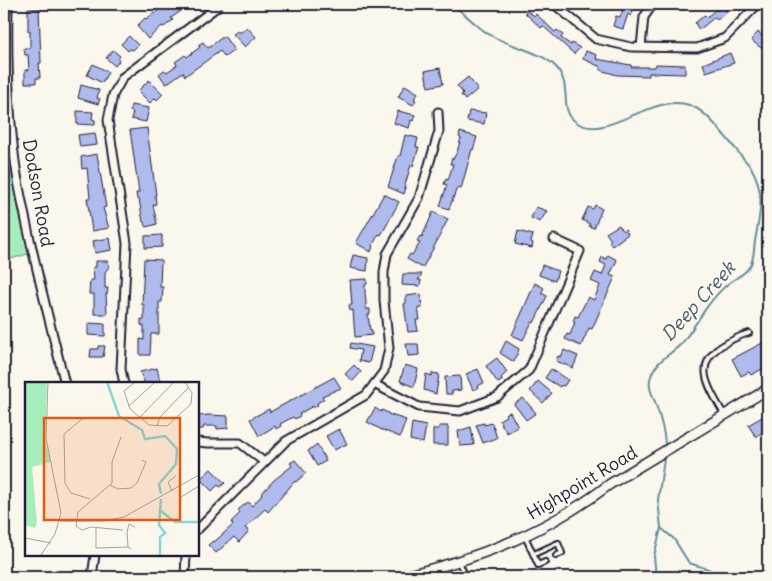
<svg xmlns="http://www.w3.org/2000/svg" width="772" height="581" viewBox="0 0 772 581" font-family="Delius,sans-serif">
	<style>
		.green { fill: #a5eebc; stroke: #64887c }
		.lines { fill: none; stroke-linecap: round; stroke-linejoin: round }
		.stream { stroke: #5e8f9c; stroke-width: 2 }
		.building { fill: #afbbec; stroke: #22223b }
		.service-casing { stroke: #22223b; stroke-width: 8 }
		.minor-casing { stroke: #22223b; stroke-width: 11 }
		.tertiary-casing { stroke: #22223b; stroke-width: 12 }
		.service { stroke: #fbf7ec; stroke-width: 4 }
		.minor { stroke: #fbf7ec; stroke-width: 7 }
		.tertiary { stroke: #fbf7ec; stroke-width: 9 }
		.labels { text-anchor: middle; stroke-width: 5; stroke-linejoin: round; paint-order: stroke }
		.street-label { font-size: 18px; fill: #22223b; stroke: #fbf7ec }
		.water-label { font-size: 19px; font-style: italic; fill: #40586b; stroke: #fbf7ec }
		.inset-river { fill: none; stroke: #86d7dc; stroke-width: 2.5 }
		.inset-road { fill: none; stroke: #a4a2a5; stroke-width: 1 }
		.view { fill: #e8590c; fill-opacity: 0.15; stroke: #e8590c; stroke-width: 2.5 }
		.inset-edge { fill: none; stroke: #22223b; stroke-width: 2.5 }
	</style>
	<rect width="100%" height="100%" fill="#fbf7ec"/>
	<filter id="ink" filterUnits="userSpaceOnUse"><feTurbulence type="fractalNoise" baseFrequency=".02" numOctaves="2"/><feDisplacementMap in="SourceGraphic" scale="10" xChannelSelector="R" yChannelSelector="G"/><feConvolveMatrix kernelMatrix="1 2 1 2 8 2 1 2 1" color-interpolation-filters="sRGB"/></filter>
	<g filter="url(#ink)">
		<!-- green -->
		<path class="green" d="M4,4l1,128 33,119 -34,10z"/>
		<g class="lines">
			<!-- stream -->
			<path class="stream" d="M450,4c16,8 26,24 42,32 19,11 49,15 64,31 17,19 2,43 20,55 31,22 79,-34 118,-15 18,8 42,45 57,60 15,27 9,46 4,74 -1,7 -1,16 -4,23 -5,10 -14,13 -22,19 -21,17 -31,40 -47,60 -11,12 -26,17 -31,33 -4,11 2,19 5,29 4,12 9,29 9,41
				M661,528l13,11 15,24 19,6 15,8
				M656,577l-2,-21 7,-28 -3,-28 6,-41"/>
		</g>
		<!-- building -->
		<path class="building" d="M167,4h24l-20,14 2,2 -9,7 -2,-1 -14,13 -11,-13 8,-8 1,1z
			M625,4h11l-5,12 -3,-2 -5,15 -10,-3 3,-10 4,1z
			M722,4h8l-5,5 2,3 -10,8 -2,-3 -16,13 -4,-7 10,-8 2,2z
			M28,8h11l2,55h-2l1,15h-4v5h-11v-13h4l-1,-15h-3l-1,-7h6v-17h-2z
			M527,11l8,5 1,-2 19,18 2,-2 6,5 -2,3 10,7 1,-2 8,5 -6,6 -31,-28 -2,2 -16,-15z
			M247,27l9,10 -11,10 -12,-13 5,-3 2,2z
			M758,32l10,9 -7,7 -10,-8z
			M129,36l9,9 -5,5 -3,-1 -2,2 -7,-7z
			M224,36l10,14 -9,7 -5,-6 -35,25 -2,-4 -17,12 -7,-10 5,-4 3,2 10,-7 -2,-3 10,-7 2,2 13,-10 -2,-2 5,-3 5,6z
			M113,50l7,6 -2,3 1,2 -4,5 -9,-8z
			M586,51l11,4 -1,4 35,6v2h24l1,-3 29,1v9l-36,-1v3l-32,-1 -17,-5 1,-3 -18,-8z
			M730,53l4,10 -28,9 -3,-8z
			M93,64l15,8 -6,11 -15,-8z
			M440,68l3,16 -15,3 -3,-16z
			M468,77l10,12 -13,11 -4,-5 2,-2 -6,-7z
			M149,80l14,14 -6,6 -2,-2 -5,5 -12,-12z
			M81,85l18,5 -2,8 3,1 -2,5 -20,-6z
			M405,85l13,8 -4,6 2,1 -3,5 -15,-8z
			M131,105l18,3 -3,14 -15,-3 2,-7 -3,-1z
			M77,111l16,1 -1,7 3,1v5l-18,-1z
			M398,111l17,4 -2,6 -2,-1 -2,8 -15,-5z
			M469,111l17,2 -2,11 -17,-3z
			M147,128l9,67h-1l1,9 -3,1 4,19 -11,3 -1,-4 -2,-1 -4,-23h-2l-1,-6h3l-9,-63z
			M460,132l17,5 -4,13 -1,-1 -11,40 -4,-1 -8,21 -9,-3 7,-21 -3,-1 2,-5 2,1 5,-16h-3l2,-6 1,1 4,-7 4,-14 -2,-1z
			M95,133l2,12 -17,2 -2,-12z
			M405,135l13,3 -2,9h3l-6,19 -2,-1 -7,23h2l-2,6 -16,-7 10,-31h2z
			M97,154l9,53 -3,1 6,20 -17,3 -5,-33h3l-3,-30 -5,1 -1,-12z
			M384,194l15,8 -15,28 -3,5 -2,-1 -7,12h1l-2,6 -15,-9z
			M595,205l7,4 -8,19 -5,-2 1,-2 -8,-4 6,-13 5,2z
			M536,207l11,4 -7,11 -9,-4z
			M433,212l15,7 -14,28 -11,20h-2l-14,-8 3,-5 2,1 8,-12 -3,-2 3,-5 2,1z
			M619,225l4,6 2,-2 3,5 -16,12 -3,-4 2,-2 -5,-7z
			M518,231l15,4 -2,7 2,1 -1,5 -17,-4z
			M162,235v12l-17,1v-12z
			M110,238l2,12 -17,3 -2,-12z
			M353,255l15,3 -1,13 -17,-3z
			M608,255l9,5 -7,15 5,2 -23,52 -3,-1 -8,18 -16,-7 2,-5 3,1 5,-13h-2l2,-6 3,1 10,-20 6,3 6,-15 -9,-4 4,-9 7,3 4,-10 -6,-3 2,-5 4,2z
			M144,259l17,1 -1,27h3l-1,15h-3v32h-8l-1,21h-10v-16l4,1v-14l-3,-1v-6l3,1v-15h-2z
			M96,261h12l1,6 -4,5v16h3l-1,6h-1l1,20h-13v-20h-5l1,-14h4l-1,-13h3z
			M542,265l16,6 -3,10 -16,-6z
			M403,274h19l-4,6h3l-1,6 -18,-1z
			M367,279v5l-2,1v7l1,11v6h4v5l-2,1 2,15h2v5l-17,2 -2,-27 -3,1 -1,-6h3l-2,-25z
			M535,283l9,5 -3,5 6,3 -13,27 -2,-1 -9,18 -11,-5z
			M421,294l1,14h-4l2,12h-4l2,11 -10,1 -4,-28 2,-1v-7z
			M88,323l17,1v12l-17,-1z
			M768,340v26l-17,9 -2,-3 -8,4 -9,-17z
			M506,341l13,8 -5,13 -14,-9z
			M351,343l22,4 -4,16 -10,-2 2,-11 -11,-2z
			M406,344h12l1,11 -11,1z
			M98,346h7l-2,11h-13l1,-8h7z
			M564,350l14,6 -5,12 -17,-7 2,-5 3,1z
			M497,358l10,14 -6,6 2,2 -5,3 -12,-17z
			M354,365l7,7 -8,9 -8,-7z
			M405,365l13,4 -4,18 -14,-6z
			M157,368l3,13 -15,3 -5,-12z
			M478,369l6,14 -7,3 1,2 -5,2 -7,-16z
			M551,369l17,11 -4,6 -2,-1 -2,2 -15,-9z
			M432,373l7,1 -3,20 -12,-4 2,-16 6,2z
			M460,376l1,14 -9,1v3h-6l-1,-17z
			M334,377l7,11 -19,8 2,3 -7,4 1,2 -5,3v-2l-14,8 1,2 -5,3 -2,-2 -13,7 1,2 -5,3 -1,-3 -16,10 -9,-17 19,-10 1,3z
			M538,381l14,12 -9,10 -13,-12z
			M523,398l13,15 -10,7 -12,-16z
			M375,408l6,4 1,-2 6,3v1l18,6 -6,17 -20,-8 -13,-7z
			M510,412l8,15 -11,6 -8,-13 7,-4 -1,-2z
			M208,415l20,1v12l-11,1v-3h-13l-1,3h-5v-13z
			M766,415l2,13 -12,9 -8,-12z
			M412,423l14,3 -3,17 -13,-3z
			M484,423v2l8,-2 5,15 -14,5 -7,-18z
			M439,426h9v19h-15v-16h6z
			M471,427l3,18 -14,1 -2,-15z
			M339,429l8,15 -13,6 -8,-14z
			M317,444l9,17 -9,5 -9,-15z
			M295,460l11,13 -10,9 -1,-1 -27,31 -3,-3 -20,19 4,3 -10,11 -5,-5 -18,16 -8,-8 5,-4 1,1 19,-17 -2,-3 9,-9 -2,-3 10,-8 4,4 10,-11 -1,-1 13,-14 18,-14 -2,-3z
			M211,469l14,14 -5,4 -2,-2 -6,6 -12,-12z"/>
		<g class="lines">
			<defs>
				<path id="service" d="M725,416c-13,-24 -34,-49 -5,-69 9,-6 19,-11 29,-14
					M525,536l13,29 7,-3
					M534,554l24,-11 4,10 -6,3
					M459,562l7,15"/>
				<path id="minor" d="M8,4c-1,57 0,114 9,171 12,70 31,139 48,209
					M554,4l42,35 35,8 66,1 28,-10 33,-34
					M641,47l3,-30 9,-13
					M124,384l-3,-15 6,-126 -19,-123 5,-25 10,-18 94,-70
					M374,384l45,23 41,4 37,-14 32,-27 51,-119 -26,-12
					M198,442l10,1h32l24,19
					M198,529l88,-88 80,-46 18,-24 5,-23 -5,-47v-29l3,-18 32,-56 20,-67 -1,-19
					M92,577l3,-22
					M185,577l1,-22"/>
				<path id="tertiary" d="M400,577c77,-18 146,-44 210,-93l158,-95"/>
			</defs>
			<!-- service casing -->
			<use href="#service" class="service-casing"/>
			<!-- minor casing -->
			<use href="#minor" class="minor-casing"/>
			<!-- tertiary casing -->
			<use href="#tertiary" class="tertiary-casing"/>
			<!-- service -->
			<use href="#service" class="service"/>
			<!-- minor -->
			<use href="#minor" class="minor"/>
			<!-- tertiary -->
			<use href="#tertiary" class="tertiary"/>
		</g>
	</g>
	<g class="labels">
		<!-- street labels -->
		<g class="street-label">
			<text transform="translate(38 193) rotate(80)" y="6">Dodson Road</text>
			<text transform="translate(582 483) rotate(-31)" y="6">Highpoint Road</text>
		</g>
		<!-- water labels -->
		<g class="water-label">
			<text transform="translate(698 301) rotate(-48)" y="7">Deep Creek</text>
		</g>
	</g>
	<!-- overview -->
	<g transform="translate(25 382)">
		<rect width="174" height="174" fill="#fbf7ec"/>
		<path d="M0,0h22l-2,59 6,21 -19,5 5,56 -2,5 -10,-3z" fill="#a5eebc"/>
		<path class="inset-river" d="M82,0l12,34 23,14 3,9 20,-3 12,13 -1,15 -17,20 2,10M136,129l14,11h24M135,173v-18l5,-4 -6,-8 2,-26"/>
		<path class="inset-road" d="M110,0l-11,9 6,18 19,16 18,1 24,-22 1,-11 -7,-11M104,24l26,-24M115,35l34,-35M57,37l-18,15 1,49 6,10 19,6M132,44l3,-9 29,-30M96,55l-9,25v21l-34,29 -2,14 6,4 9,-3 32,3M85,103l8,4 13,-1 6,-5 9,-21 -4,-2M147,109l-4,-9 8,-6M156,115l18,-11M35,139h43l21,-4 75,-42M71,145v21l32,-1M0,156l26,5M106,167l-3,-2 -1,-15 2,-8 6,3M16,173l14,-21 6,-21 -15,-75 2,-56"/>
		<path class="view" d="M19,36h136v102h-136z"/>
		<rect width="174" height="174" class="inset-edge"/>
	</g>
	<!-- margin -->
	<rect width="772" height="581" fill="none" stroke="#fbf7ec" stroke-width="20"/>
	<rect x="10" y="10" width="752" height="561" fill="none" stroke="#22223b" stroke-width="2" filter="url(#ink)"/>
</svg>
